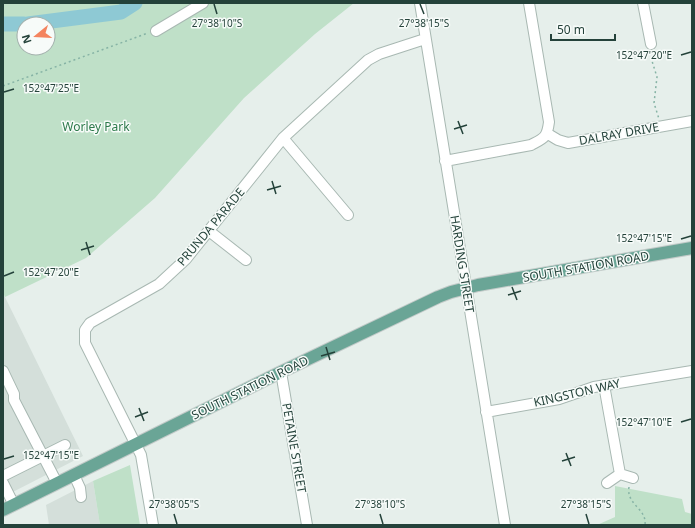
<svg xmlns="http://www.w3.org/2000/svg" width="695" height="528" viewBox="0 0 695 528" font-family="'Noto Sans',sans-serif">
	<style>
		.built { fill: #d4dfda }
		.green { fill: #bfe0c8; fill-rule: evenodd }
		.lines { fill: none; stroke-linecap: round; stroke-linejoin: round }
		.river { stroke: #8ec9d4; stroke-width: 15 }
		.minor-casing { stroke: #a8b8b2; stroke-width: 12 }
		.major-casing { stroke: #c2cac8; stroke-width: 14 }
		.path { stroke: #86b3a5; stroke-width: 1.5; stroke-dasharray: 2 3; stroke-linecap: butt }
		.minor { stroke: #fff; stroke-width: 10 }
		.major { stroke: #6aa596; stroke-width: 12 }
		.ticks { fill: none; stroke: #24423a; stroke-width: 1.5 }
		.labels { text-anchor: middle; stroke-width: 3; stroke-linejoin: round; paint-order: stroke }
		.park-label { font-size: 12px; fill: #2d7a4b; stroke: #f7fbf9 }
		.street-label { font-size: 12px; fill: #24423a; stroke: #f7fbf9 }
		.ticks-label { font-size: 10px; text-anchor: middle; fill: #24423a; stroke: #f7fbf9; stroke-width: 3; stroke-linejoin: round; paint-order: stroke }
	</style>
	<rect width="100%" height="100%" fill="#e6efeb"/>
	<!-- built -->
	<path class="built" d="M3,293l80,163 -78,40 -2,-3z
		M93,481l7,44h-51l-3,-20z"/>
	<!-- green -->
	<path class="green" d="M3,3h351l-39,31 -71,64 -89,100 -69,60 -81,39 -2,-4zM24,24h24v24h-24z
		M130,465l10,60h-40l-7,-44z
		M615,486l67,13 3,13 7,2v11h-95l18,-8z"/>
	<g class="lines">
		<!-- river -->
		<path class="river" d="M3,24h21
			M28,24l93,-12 14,-9"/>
		<defs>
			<path id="minor" d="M420,3l85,522
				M643,3l8,41
				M156,31l47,-28
				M548,134l10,6 10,3 124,-22
				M283,138l65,77
				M445,161l86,-16c13,-7 16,-7 18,-23l-20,-119
				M209,231l37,29
				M3,371l11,23v6l43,83
				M281,372l26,153
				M604,385l16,89
				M486,412l73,-13 35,-12 98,-16
				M74,475l6,13 1,9
				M3,476l62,-31
				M3,483l11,22
				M607,483l13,-9 13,4
				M153,525l-12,-70 -56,-112v-13l5,-7 69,-39 27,-25 97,-121 85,-78 11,-6 46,-15"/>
			<path id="major" d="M3,510l278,-138 157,-75 13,-5 27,-7 214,-37"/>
		</defs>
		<!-- minor casing -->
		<use href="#minor" class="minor-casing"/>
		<!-- major casing -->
		<use href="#major" class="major-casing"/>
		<!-- path -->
		<path class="path" d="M651,52l1,9 5,16 -3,26 5,16
			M3,86l145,-53
			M629,487c-3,18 18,21 16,38"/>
		<!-- minor -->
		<use href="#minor" class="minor"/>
		<!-- major -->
		<use href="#major" class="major"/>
	</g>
	<!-- ticks -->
	<path class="ticks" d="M214,4l3,10M420,4l4,10M681,55l10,-3M4,92l10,-3M458,121l5,13M454,129l13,-4M272,181l4,13M267,190l14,-4M681,239l10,-3M86,242l4,13M81,250l13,-4M4,276l10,-4M512,287l5,13M508,295l13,-4M326,347l4,13M321,356l14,-4M139,408l5,13M135,417l13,-5M681,422l10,-3M566,453l5,13M4,459l10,-3M562,461l13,-4M174,514l3,10M380,514l3,10M586,514l3,10"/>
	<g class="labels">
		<!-- park labels -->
		<g class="park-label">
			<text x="96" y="131">Worley Park</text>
		</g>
		<!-- street labels -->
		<g class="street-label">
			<text transform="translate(619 134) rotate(-10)" y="4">DALRAY DRIVE</text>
			<text transform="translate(211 227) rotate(-50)" y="4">PRUNDA PARADE</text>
			<text transform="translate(462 264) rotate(81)" y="4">HARDING STREET</text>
			<text transform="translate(586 267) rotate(-10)" y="4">SOUTH STATION ROAD</text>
			<text transform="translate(250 388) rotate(-26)" y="4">SOUTH STATION ROAD</text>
			<text transform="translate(577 393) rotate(-13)" y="4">KINGSTON WAY</text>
			<text transform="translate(294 448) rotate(80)" y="4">PETAINE STREET</text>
		</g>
	</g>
	<g class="ticks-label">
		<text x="217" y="27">27°38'10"S</text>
		<text x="424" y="27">27°38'15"S</text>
		<text x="644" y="59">152°47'20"E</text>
		<text x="51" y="92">152°47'25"E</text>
		<text x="644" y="242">152°47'15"E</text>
		<text x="51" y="276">152°47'20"E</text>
		<text x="644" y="426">152°47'10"E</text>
		<text x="51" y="459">152°47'15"E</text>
		<text x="174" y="508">27°38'05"S</text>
		<text x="380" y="508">27°38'10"S</text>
		<text x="586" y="508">27°38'15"S</text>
	</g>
	<!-- border -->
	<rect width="695" height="528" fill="none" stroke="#24423a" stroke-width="8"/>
	<!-- north arrow -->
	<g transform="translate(36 36) rotate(252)"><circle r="19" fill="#f7fbf9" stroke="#a3b1ad"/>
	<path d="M0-3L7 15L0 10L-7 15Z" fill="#f4845f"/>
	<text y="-6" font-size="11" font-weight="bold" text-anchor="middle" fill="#24423a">N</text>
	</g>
	<!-- scale -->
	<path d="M551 34v6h64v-6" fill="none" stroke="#24423a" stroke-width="2"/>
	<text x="557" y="34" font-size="12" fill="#24423a" stroke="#f7fbf9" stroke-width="3" paint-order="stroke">50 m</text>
</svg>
